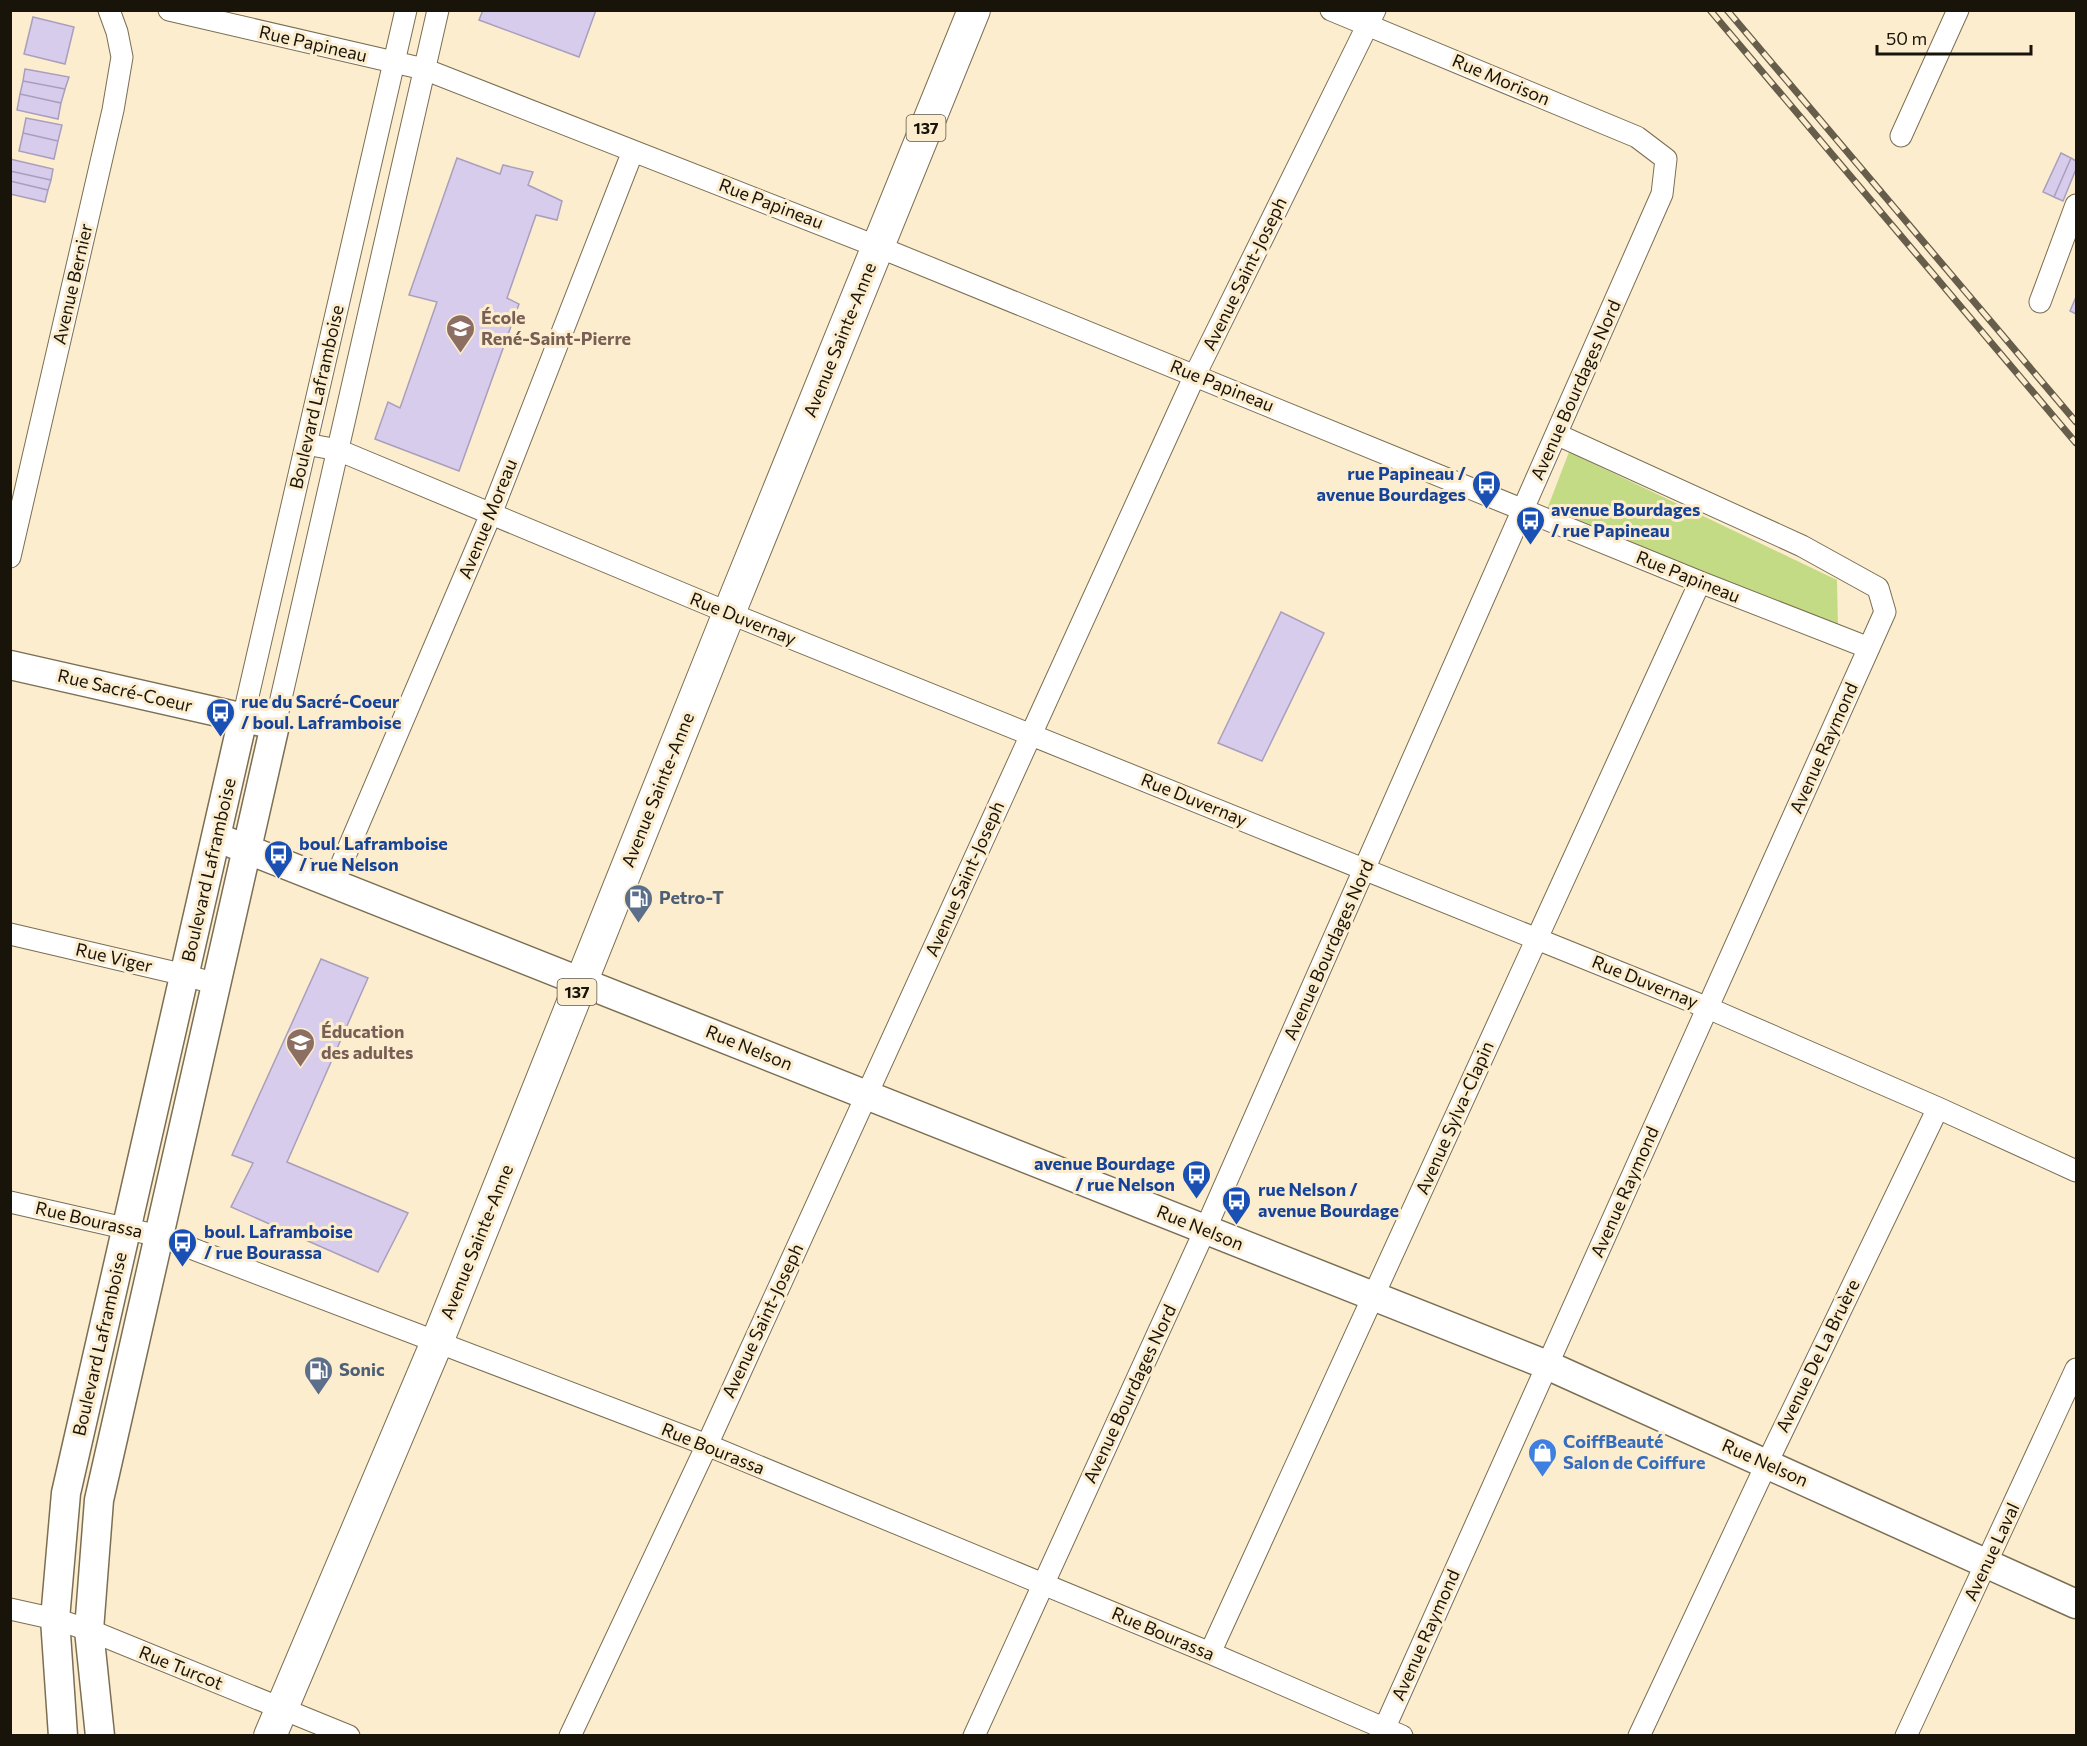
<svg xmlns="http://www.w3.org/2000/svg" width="2087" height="1746" viewBox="0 0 2087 1746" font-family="Commissioner,sans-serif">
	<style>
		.green { fill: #c4db85 }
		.building { fill: #d7ccec; stroke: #a99fbd; stroke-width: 1.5 }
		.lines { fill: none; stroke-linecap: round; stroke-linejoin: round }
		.street-casing { stroke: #7b6e52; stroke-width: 23 }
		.secondary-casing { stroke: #7b6e52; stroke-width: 31 }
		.primary-casing { stroke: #7b6e52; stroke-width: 34 }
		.street { stroke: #fff; stroke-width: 21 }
		.secondary { stroke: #fff; stroke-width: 28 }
		.primary { stroke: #fff; stroke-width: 32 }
		.rail-casing { stroke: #665d4b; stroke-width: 7 }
		.rail { stroke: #fcedce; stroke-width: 4.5; stroke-dasharray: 14; stroke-linecap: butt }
		.labels { text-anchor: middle; stroke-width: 6; stroke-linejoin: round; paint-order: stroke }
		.shield { fill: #fcedce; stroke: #5d5544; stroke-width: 1.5 }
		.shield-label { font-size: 16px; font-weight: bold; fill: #191409 }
		.street-label { font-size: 18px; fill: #191409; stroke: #fcedce }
		.education-label { font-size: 18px; font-weight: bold; fill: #785e54; stroke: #fcedce; text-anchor: start }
		.transit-label { font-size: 18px; font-weight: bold; fill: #164399; stroke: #fcedce; text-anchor: start }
		.service-label { font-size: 18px; font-weight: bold; fill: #4e5e75; stroke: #fcedce; text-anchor: start }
		.shop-label { font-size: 18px; font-weight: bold; fill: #366cbe; stroke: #fcedce; text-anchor: start }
	</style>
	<rect width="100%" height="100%" fill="#fcedce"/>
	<!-- green -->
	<path class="green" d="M1569,452l268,128 1,47 -292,-115z"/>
	<!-- building -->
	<path class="building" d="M483,10h113l-17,47 -100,-37z
		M33,17l41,10 -9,37 -41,-10z
		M25,69l44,8 -4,12 -42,-8z
		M23,81l42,8 -4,14 -41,-9z
		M20,94l41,9 -3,16 -41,-9z
		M26,118l36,7 -4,16 -35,-8z
		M23,133l35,8 -4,18 -35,-8z
		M2061,153l10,5 -17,39 -11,-5z
		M457,158l43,16 3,-9 30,7 -5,13 34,16 -5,19 -21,-5 -29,83 12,6 -60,167 -84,-32 13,-37 12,6 37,-106 -28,-7z
		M2071,158l5,3v8l-13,32 -9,-4z
		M10,159l43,10 -2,11 -41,-9z
		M10,171l41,9 -3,10 -38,-9z
		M10,181l38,9 -3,12 -35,-8z
		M2076,297v17l-6,-3z
		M1281,612l43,21 -62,128 -44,-18z
		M321,959l47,19 -81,184 121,51 -30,59 -147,-65 22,-44 -21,-8z"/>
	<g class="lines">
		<defs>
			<path id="street" d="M169,10l255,59 472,185 804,328 169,66
				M1901,136l57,-126
				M2040,302l36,-97
				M306,444l32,6 391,163 979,395 230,100 138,63
				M10,557l103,-447 9,-53 -5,-25 -8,-22
				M243,718l163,-708
				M275,725l163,-715
				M333,884l158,-370 142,-363
				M10,934l175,41 31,9
				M10,1202l149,34 278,106 270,103 503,208 192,83
				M10,1609l45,10 34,11 260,106
				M1210,1653l490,-1071
				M570,1736l137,-291 488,-1070 180,-365
				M974,1736l231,-506 457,-1036 4,-35 -29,-22 -306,-127
				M1381,1736l504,-1124 -7,-24 -76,-42 -246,-112
				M1639,1736l128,-273 171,-355
				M1906,1736l170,-367"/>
			<path id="secondary" d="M10,665l265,60 -176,775 -10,130 11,106
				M216,837l1331,528 529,239
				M63,1736l-8,-117 11,-126 177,-775"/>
			<path id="primary" d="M270,1736l167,-394 292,-729 245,-603"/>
		</defs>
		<!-- street casing -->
		<use href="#street" class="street-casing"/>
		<!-- secondary casing -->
		<use href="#secondary" class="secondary-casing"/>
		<!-- primary casing -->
		<use href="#primary" class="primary-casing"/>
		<!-- street -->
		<use href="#street" class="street"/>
		<!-- secondary -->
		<use href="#secondary" class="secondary"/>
		<!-- primary -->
		<use href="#primary" class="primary"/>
		<defs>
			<path id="rail" d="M1710,10l366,433
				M1727,10l349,412"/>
		</defs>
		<!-- rail casing -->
		<use href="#rail" class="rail-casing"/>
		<!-- rail -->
		<use href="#rail" class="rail"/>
	</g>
	<!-- icons -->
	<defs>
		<symbol id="school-pin" viewBox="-11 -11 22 30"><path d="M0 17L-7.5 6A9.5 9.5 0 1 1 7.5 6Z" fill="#8d6e63" stroke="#fcedce"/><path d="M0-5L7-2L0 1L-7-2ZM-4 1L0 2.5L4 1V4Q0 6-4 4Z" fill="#fff"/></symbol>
		<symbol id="bus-pin" viewBox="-11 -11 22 30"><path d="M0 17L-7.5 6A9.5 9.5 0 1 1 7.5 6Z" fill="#1a4fb4" stroke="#fcedce"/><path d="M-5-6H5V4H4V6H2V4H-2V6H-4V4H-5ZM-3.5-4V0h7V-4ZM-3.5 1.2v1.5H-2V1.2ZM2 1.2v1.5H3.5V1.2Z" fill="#fff"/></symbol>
		<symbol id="fuel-pin" viewBox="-11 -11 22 30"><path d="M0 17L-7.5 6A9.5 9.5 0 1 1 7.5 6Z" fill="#5c6f8a" stroke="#fcedce"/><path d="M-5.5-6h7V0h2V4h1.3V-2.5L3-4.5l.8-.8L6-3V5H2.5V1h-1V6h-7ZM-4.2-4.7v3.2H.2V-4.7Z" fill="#fff"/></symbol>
		<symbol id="shop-pin" viewBox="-11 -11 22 30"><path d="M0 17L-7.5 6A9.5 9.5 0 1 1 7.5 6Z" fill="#3f7fe0" stroke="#fcedce"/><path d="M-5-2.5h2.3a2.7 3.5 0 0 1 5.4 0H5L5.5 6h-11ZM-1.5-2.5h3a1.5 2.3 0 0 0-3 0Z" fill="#fff"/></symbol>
	</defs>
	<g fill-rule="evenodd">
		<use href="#school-pin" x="444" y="312" width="33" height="45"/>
		<use href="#bus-pin" x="1470" y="468" width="33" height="45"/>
		<use href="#bus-pin" x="1514" y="504" width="33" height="45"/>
		<use href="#bus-pin" x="204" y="696" width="33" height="45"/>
		<use href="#bus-pin" x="262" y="838" width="33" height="45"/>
		<use href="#fuel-pin" x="622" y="882" width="33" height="45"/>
		<use href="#school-pin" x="284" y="1026" width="33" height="45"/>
		<use href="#bus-pin" x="1180" y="1158" width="33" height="45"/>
		<use href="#bus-pin" x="1220" y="1184" width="33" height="45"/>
		<use href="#bus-pin" x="166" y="1226" width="33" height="45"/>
		<use href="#fuel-pin" x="302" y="1354" width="33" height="45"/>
		<use href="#shop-pin" x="1526" y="1436" width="33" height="45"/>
	</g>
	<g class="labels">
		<!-- shield labels -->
		<g class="shield">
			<rect x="906.5" y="115" width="39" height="26" rx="4.5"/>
			<rect x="557.5" y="979" width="39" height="26" rx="4.5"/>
		</g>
		<g class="shield-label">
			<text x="926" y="134">137</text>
			<text x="577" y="998">137</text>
		</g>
		<!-- street labels -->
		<g class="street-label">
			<text transform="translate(313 44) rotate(13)" y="6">Rue Papineau</text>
			<text transform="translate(1501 80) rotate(23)" y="6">Rue Morison</text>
			<text transform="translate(771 204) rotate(21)" y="6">Rue Papineau</text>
			<text transform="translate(1245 274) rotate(-64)" y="6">Avenue Saint-Joseph</text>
			<text transform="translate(73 284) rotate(-77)" y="6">Avenue Bernier</text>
			<text transform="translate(840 340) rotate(-68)" y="6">Avenue Sainte-Anne</text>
			<text transform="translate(1222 386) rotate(22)" y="6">Rue Papineau</text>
			<text transform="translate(1576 390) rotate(-66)" y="6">Avenue Bourdages Nord</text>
			<text transform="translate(317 397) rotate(-77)" y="6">Boulevard Laframboise</text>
			<text transform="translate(488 519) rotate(-68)" y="6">Avenue Moreau</text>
			<text transform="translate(1688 577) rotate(22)" y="6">Rue Papineau</text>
			<text transform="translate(743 619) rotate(22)" y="6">Rue Duvernay</text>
			<text transform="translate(125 691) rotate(13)" y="6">Rue Sacré-Coeur</text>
			<text transform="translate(1824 748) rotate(-66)" y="6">Avenue Raymond</text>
			<text transform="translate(658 790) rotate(-68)" y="6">Avenue Sainte-Anne</text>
			<text transform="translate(1194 800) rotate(22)" y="6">Rue Duvernay</text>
			<text transform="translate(209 870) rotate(-77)" y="6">Boulevard Laframboise</text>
			<text transform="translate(965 879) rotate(-66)" y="6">Avenue Saint-Joseph</text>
			<text transform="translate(1329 950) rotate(-66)" y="6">Avenue Bourdages Nord</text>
			<text transform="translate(114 958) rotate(13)" y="6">Rue Viger</text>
			<text transform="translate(1645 982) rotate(22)" y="6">Rue Duvernay</text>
			<text transform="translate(749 1048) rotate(22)" y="6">Rue Nelson</text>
			<text transform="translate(1455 1118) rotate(-66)" y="6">Avenue Sylva-Clapin</text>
			<text transform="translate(1625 1192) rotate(-66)" y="6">Avenue Raymond</text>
			<text transform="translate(89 1220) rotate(13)" y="6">Rue Bourassa</text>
			<text transform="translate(1200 1228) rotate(22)" y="6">Rue Nelson</text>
			<text transform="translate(477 1242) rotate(-68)" y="6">Avenue Sainte-Anne</text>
			<text transform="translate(763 1321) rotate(-65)" y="6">Avenue Saint-Joseph</text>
			<text transform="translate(100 1344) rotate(-77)" y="6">Boulevard Laframboise</text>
			<text transform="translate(1818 1356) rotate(-64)" y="6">Avenue De La Bruère</text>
			<text transform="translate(1130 1394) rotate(-65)" y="6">Avenue Bourdages Nord</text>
			<text transform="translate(713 1449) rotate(22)" y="6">Rue Bourassa</text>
			<text transform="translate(1765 1463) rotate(24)" y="6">Rue Nelson</text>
			<text transform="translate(1992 1552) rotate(-65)" y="6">Avenue Laval</text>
			<text transform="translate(1163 1634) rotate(23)" y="6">Rue Bourassa</text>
			<text transform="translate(1426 1635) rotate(-66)" y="6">Avenue Raymond</text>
			<text transform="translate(181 1668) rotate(22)" y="6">Rue Turcot</text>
		</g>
		<!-- education labels -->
		<g class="education-label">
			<text x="481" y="324">École<tspan x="481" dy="21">René-Saint-Pierre</tspan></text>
			<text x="321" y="1038">Éducation<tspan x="321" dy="21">des adultes</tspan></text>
		</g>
		<!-- transit labels -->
		<g class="transit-label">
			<text x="1466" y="480" text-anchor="end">rue Papineau /<tspan x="1466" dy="21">avenue Bourdages</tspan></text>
			<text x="1551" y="516">avenue Bourdages<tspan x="1551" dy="21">/ rue Papineau</tspan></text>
			<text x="241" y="708">rue du Sacré-Coeur<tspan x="241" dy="21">/ boul. Laframboise</tspan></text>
			<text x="299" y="850">boul. Laframboise<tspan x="299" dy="21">/ rue Nelson</tspan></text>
			<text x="1175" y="1170" text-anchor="end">avenue Bourdage<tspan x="1175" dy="21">/ rue Nelson</tspan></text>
			<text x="1258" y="1196">rue Nelson /<tspan x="1258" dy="21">avenue Bourdage</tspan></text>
			<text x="204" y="1238">boul. Laframboise<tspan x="204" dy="21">/ rue Bourassa</tspan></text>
		</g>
		<!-- service labels -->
		<g class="service-label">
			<text x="659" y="904">Petro-T</text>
			<text x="339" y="1376">Sonic</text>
		</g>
		<!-- shop labels -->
		<g class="shop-label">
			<text x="1563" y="1448">CoiffBeauté<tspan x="1563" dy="21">Salon de Coiffure</tspan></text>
		</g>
	</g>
	<!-- border -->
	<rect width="2087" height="1746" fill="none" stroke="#191409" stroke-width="24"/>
	<!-- scale -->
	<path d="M1877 45v9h154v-9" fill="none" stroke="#191409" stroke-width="3"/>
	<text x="1886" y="45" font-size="18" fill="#191409" stroke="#fcedce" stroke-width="4.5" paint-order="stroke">50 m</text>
</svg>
